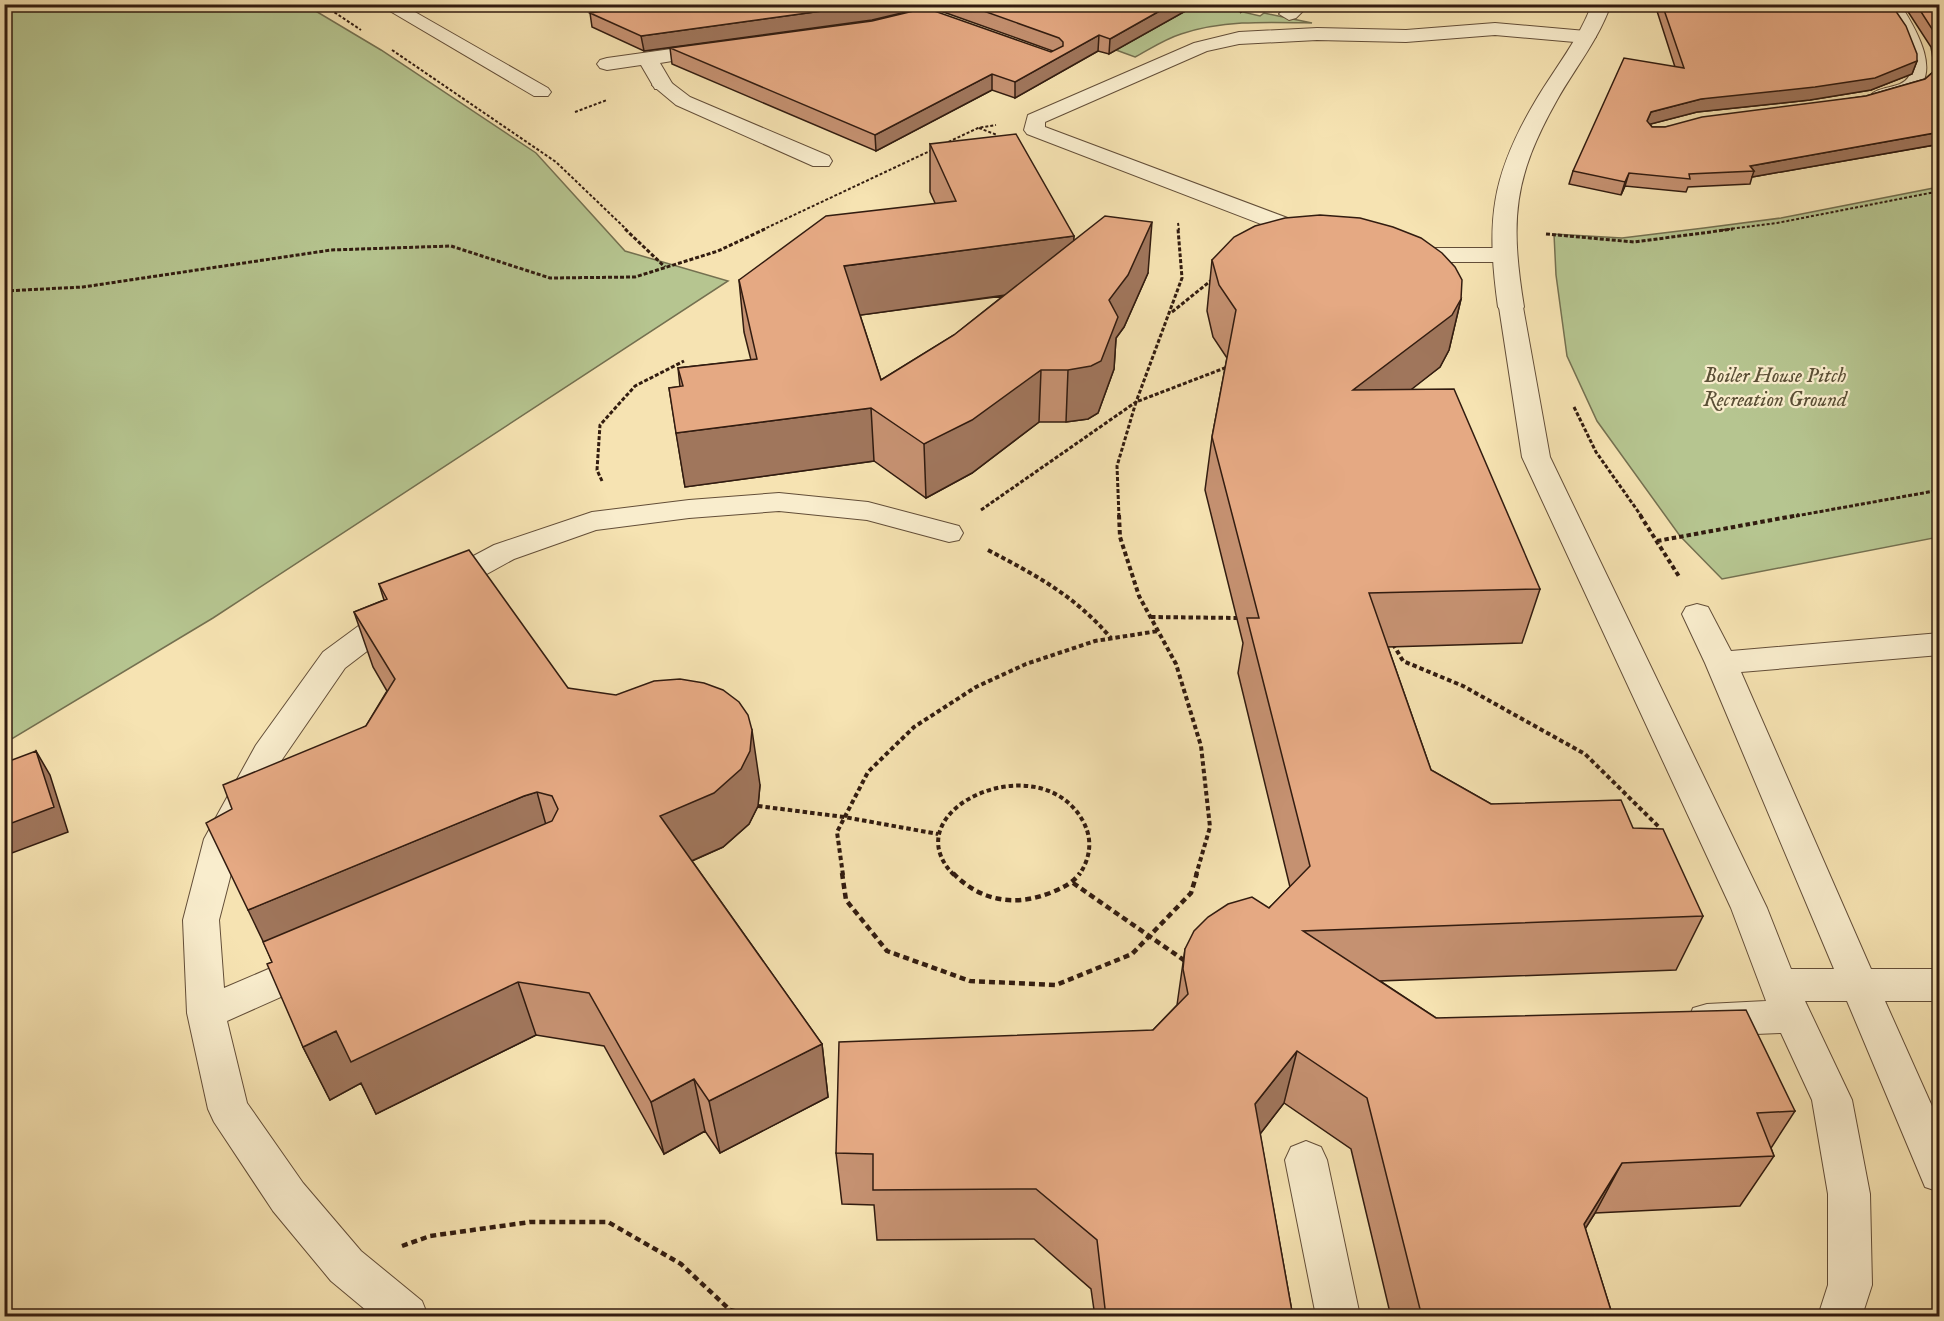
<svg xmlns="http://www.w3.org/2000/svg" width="1944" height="1321" viewBox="0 0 1944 1321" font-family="'IM FELL English',serif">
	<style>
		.green { fill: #b6c590; stroke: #747050; stroke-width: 1.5 }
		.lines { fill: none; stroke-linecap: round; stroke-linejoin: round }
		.lane-casing { stroke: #634e38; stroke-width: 2 }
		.street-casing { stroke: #634e38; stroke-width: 2 }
		.path-far3 { stroke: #321c10; stroke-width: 2; stroke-dasharray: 3 2; stroke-linecap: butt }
		.path-far2 { stroke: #321c10; stroke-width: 3; stroke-dasharray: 4 2; stroke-linecap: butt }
		.path-far1 { stroke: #321c10; stroke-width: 4; stroke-dasharray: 4.5 3; stroke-linecap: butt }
		.path { stroke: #321c10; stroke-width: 4.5; stroke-dasharray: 6 4; stroke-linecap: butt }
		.lane { fill: #f9edcd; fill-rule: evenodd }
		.street { fill: #f9edcd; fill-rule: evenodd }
		.wall { fill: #c59171; stroke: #321c10; stroke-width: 1.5; fill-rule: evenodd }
		.shaded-wall { fill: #a0765c; stroke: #321c10; stroke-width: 1.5 }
		.building { fill: #e5a983; stroke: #321c10; stroke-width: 1.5 }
		.labels { text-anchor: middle; stroke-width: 4.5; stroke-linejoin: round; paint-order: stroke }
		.park-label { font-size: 21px; font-style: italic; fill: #5a4f36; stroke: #f9edcd }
	</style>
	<rect width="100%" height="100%" fill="#f6e3b2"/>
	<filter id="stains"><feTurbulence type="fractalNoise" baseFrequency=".00333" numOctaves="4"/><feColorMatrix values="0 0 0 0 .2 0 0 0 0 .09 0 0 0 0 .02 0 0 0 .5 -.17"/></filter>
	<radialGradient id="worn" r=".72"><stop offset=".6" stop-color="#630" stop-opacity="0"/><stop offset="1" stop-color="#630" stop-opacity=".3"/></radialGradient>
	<!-- green -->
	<path class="green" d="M280,4l34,6 67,40 155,103 89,98 103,30 -515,337 -208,125v-738z
		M1036,5h177l47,11 4,-3 48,10c-44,-1 -89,-3 -131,11 -16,5 -31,15 -46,23l-19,-7z
		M1939,187v350l-217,42 -42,-43 -83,-115 -30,-65 -11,-81 -2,-41 68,4 82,-10 77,-10z"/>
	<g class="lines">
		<defs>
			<path id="lane" d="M378,4h23l147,84 3,4 -3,4h-14z
				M1495,23l91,8 10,6 -10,6 -91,-8 -89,7 -89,-2 -78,4 -32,7 -162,71v5l256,96 22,5 3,5 -3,5 -8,2 -28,-6 -260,-100 -3,-4 4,-15 166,-72 45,-11 78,-4 89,2z
				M662,79l7,2 21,16 139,59 3,5 -3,5h-16l-137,-61 -24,-20 3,-4z
				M1402,242l33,6h68l8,2 4,5 -4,5 -8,2h-68l-41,-8 -4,-5 4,-5z
				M1511,300l9,2 3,5 27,150 217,451 24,61h43l-129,-306 -23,-49 4,-7 11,-3 11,3 23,44 209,-18v22l-199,17 130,297h69v32h-55l55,123v68l-15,-5 -78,-186h-42l47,99 18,94 2,91 -10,31h-44l10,-31v-91l-16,-94 -31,-67 -74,3 -14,-4 -5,-12 5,-12 14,-4 59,-3 -35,-93 -209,-451 -23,-150 3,-5z
				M779,493l89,9 91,24 4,7 -4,7 -10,2 -82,-22 -88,-9 -90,7 -93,12 -82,29 -60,33 -11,3 -11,-3 -4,-7 4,-7 62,-33 98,-33 97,-12z
				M398,602l11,3 4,7 -4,7 -64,49 -64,93 -41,78 -21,81 5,68 91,-39 13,5 6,11 -6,11 -101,45 20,82 56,80 58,68 61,50 6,15h-55l-42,-35 -58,-70 -59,-89 -6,-13 -21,-96 -4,-93 21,-81 52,-94 67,-93 64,-47z
				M1306,1141l15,6 6,13 33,156h-44l-31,-156 6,-13z"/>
			<path id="street" d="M909,4h20l8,11c-6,8 -44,16 -54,13l-3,-4 3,-4 31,-8z
				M1289,4h21l-14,14 -7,2 -10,-6z
				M1592,4h19c-12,35 -36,64 -54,96 -44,78 -47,120 -33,207l-4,5 -9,3 -9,-3 -4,-5c-12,-87 -7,-131 38,-207 19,-32 43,-61 56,-96z
				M1881,4h19c17,26 44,73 10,90 -11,5 -25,9 -37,7l-3,-5c6,-8 20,-8 30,-12 30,-14 -7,-61 -19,-80z
				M714,43l7,2 3,4 -3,4 -61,10 13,22 -4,4h-14l-14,-24 -34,5 -7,-2 -3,-4 3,-4 7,-2z"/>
		</defs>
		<!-- lane casing -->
		<use href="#lane" class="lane-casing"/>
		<!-- street casing -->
		<use href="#street" class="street-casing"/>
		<!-- path-far3 -->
		<path class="path-far3" d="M322,4l39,26
			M392,50l164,112 71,68
			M575,112l32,-12
			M979,128l18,7
			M944,144l34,-16 18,-3
			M1178,223l1,7
			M762,230l170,-80
			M1722,230l55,-7 163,-32"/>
		<!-- path-far2 -->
		<path class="path-far2" d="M625,229l40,38
			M1546,234l88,8 99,-13
			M4,291l79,-4 248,-37 120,-4 99,32 85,-1 83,-26 47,-22
			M1172,312l41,-33
			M1574,407l22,45 46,65
			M602,481l-5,-11 3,-45 35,-39 49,-25
			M981,510l155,-108 46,-124 -4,-49
			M1119,517l-2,-51 19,-64 94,-36
			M1790,517l150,-27"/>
		<!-- path-far1 -->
		<path class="path-far1" d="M1119,515l1,22 19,59 37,68 25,82 9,81 -14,48
			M1640,515l40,63
			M1657,541l142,-26
			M988,550c49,26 86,45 123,88
			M1151,617l89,1
			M1393,644l10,17 60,25 122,68 74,73
			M758,806l86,11 94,17
			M843,875l-6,-43 31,-60 46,-45 62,-40 50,-23 69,-23 63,-10
			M954,875c-65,-65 88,-134 130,-52 9,18 6,36 -5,52"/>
		<!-- path -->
		<path class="path" d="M842,873l4,27 41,51 83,30 86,4 76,-31 59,-61 6,-20
			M953,873c27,28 61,34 97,20 12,-5 22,-9 30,-20
			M1073,883l115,80
			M402,1246l28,-10 100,-14h78l73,42 49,46 25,6
			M314,1316l5,-8"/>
		<!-- lane -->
		<use href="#lane" class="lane"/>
		<!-- street -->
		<use href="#street" class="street"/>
	</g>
	<!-- wall -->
	<path class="wall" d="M650,4h260v7l-38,9 -228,31 -52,-24 -2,-14z
		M931,4h267l-89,50 -11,-3 -83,47 -23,-8 -116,61 -204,-87 -2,-16 381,4 2,-1 -118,-42z
		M1213,4h38l-10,8z
		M1657,4h234l26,57 -5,13 -41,16 -61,10 -113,12 -47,12 2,3h13l201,-31 59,-17 10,-9 -4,-23 -28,-43h37v140l-188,33 -2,7 -62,3 -2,5 -61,-6 -4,9 -52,-11 4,-13 102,-104 -19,-59z
		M930,144l144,92 -1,5 75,32 -24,54 -8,11 -2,31 -16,44 -10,6 -22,3h-27l-67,51 -46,25 -52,-37 -189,26 -16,-99 11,-1 -2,-19 73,-8 -7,-28 -5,-52 196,-77 -5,-11zM1003,296l-49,39 -73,45 -21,-65z
		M1212,260l249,39 -12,51 -9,17 -29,22 129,200 -18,54 -134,4 43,123 60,34 142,24 70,88 -27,54 -296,11 56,37 359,93 -24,37 3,8 -34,50 -145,7 -10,15 28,89h-222l-40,-168 -67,-46 -24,31 33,183h-198l-4,-28 -57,-50 -157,1 -3,-35 -32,-1 -6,-51 317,-123 24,-25 8,-56 84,-41 21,-21 -52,-214 5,-30 -38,-153 7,-53 15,-79 -14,-21 -6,-26z
		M379,584l189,104 192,97 -2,21 -9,18 -26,23 -31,14 130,183 6,53 -108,56 -15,-22 -41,23 -60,-108 -68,-11 -160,79 -15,-31 -31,17 -27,-53 -31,-85 -8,-20 -32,-133 134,-83 21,-35 -14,-24 -19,-55 30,-12z"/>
	<!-- shaded-wall -->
	<path class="shaded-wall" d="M873,4h37v7l-38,9 -228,31 -3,-15z
		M1172,4h26l-89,50 1,-15z
		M1242,4h9l-10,8z
		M1099,35l-1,16 -83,47v-16z
		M1917,61l-5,13 -41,16 -61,10 -113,12 -50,13v-4l4,-9 50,-13z
		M992,74v16l-116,61 -1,-16z
		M1940,132v12l-188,33 2,-6 -4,-5z
		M1629,173l-4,13 -4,9 4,-13z
		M1152,222l-4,51 -24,54 -8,11 -2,31 -16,44 -10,6 -22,3 2,-52 41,-70z
		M1074,236l-3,50 -224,31 -3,-51z
		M1461,299l-12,51 -9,17 -97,76 10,-53z
		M1041,370l-2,52 -67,51 -46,25 -2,-54z
		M871,408l3,53 -189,26 -9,-54z
		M752,730l8,55 -2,21 -9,18 -26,23 -52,23 -11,-54z
		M36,751l14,24 18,57 -64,24v-30z
		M537,792l15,55 -278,117 -26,-54 276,-114z
		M518,982l18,53 -160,79 -15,-31 -31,17 -27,-53 33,-16z
		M822,1044l6,53 -108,56 -11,-52z
		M1297,1051l-13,52 -41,53 12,-52z
		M694,1079l11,52 -41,23 -13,-52z
		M1622,1163l-27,50 -37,60 26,-49z"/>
	<!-- building -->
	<path class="building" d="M650,4h223l-232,32 -51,-23z
		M964,4h208l-62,35 -11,-4 -84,47 -23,-8 -117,61 -205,-87 202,-27 54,-13 125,44 12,-6v-4l-4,-4z
		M1662,4h229l15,22 11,28v7l-42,17 -60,9 -114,12 -50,13 -4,9 5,6h13l37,-10 164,-21 59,-17 15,-13v66l-190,34 4,5 -65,3 1,5 -61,-6 -4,9 -52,-11 51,-113 60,10z
		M1916,4h24v50l-4,-19z
		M1016,134l58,102 -230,30 37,114 73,-45 151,-119 47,6 -24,53 -19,25 9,17 -17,44 -10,5 -23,4h-27l-69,50 -48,24 -53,-36 -195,25 -7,-45 14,-2 -5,-18 79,-9 -18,-79 87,-64 130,-15 -26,-57z
		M1320,215l40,3 33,9 28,11 21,15 13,14 7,13 -1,19 -9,16 -99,75 101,-1 86,200 -171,4 62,177 60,34 130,-4 12,28 30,1 40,87 -400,15 133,87 310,-8 49,101 -38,2 17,43 -152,7 -38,61 29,93h-191l-55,-219 -70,-47 -42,53 38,213h-187l-9,-77 -61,-51 -163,1v-36l-37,-1 3,-111 314,-12 35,-36 -5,-25 2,-20 9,-18 14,-14 20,-13 24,-7 17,11 41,-42 -63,-248h12l-47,-181 24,-127 -17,-25 -7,-25 22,-23 21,-11 30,-8z
		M469,550l99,138 48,7 38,-14 26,-2 24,4 19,7 16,12 9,13 4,15 -2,21 -9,18 -27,24 -54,23 162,228 -113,57 -15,-22 -43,23 -62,-109 -71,-11 -167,80 -15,-31 -33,16 -36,-83 5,-2 -9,-20 289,-121 6,-12 -6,-13 -15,-4 -13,4 -276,114 -42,-87 26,-14 -9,-24 143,-59 29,-47 -41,-67 33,-13 -8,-15z
		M36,751l18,56 -50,19v-63z"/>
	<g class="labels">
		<!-- park labels -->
		<g class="park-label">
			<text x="1775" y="382">Boiler House Pitch<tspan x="1775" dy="24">Recreation Ground</tspan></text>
		</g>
	</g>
	<!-- margin -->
	<rect width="1944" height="1321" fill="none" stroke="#f6e3b2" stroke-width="24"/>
	<rect x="6" y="6" width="1932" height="1309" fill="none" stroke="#321c10" stroke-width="3"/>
	<rect x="12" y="12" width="1920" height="1297" fill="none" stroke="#321c10" stroke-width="1.5"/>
	<rect width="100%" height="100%" filter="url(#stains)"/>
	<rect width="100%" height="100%" fill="url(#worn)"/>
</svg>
